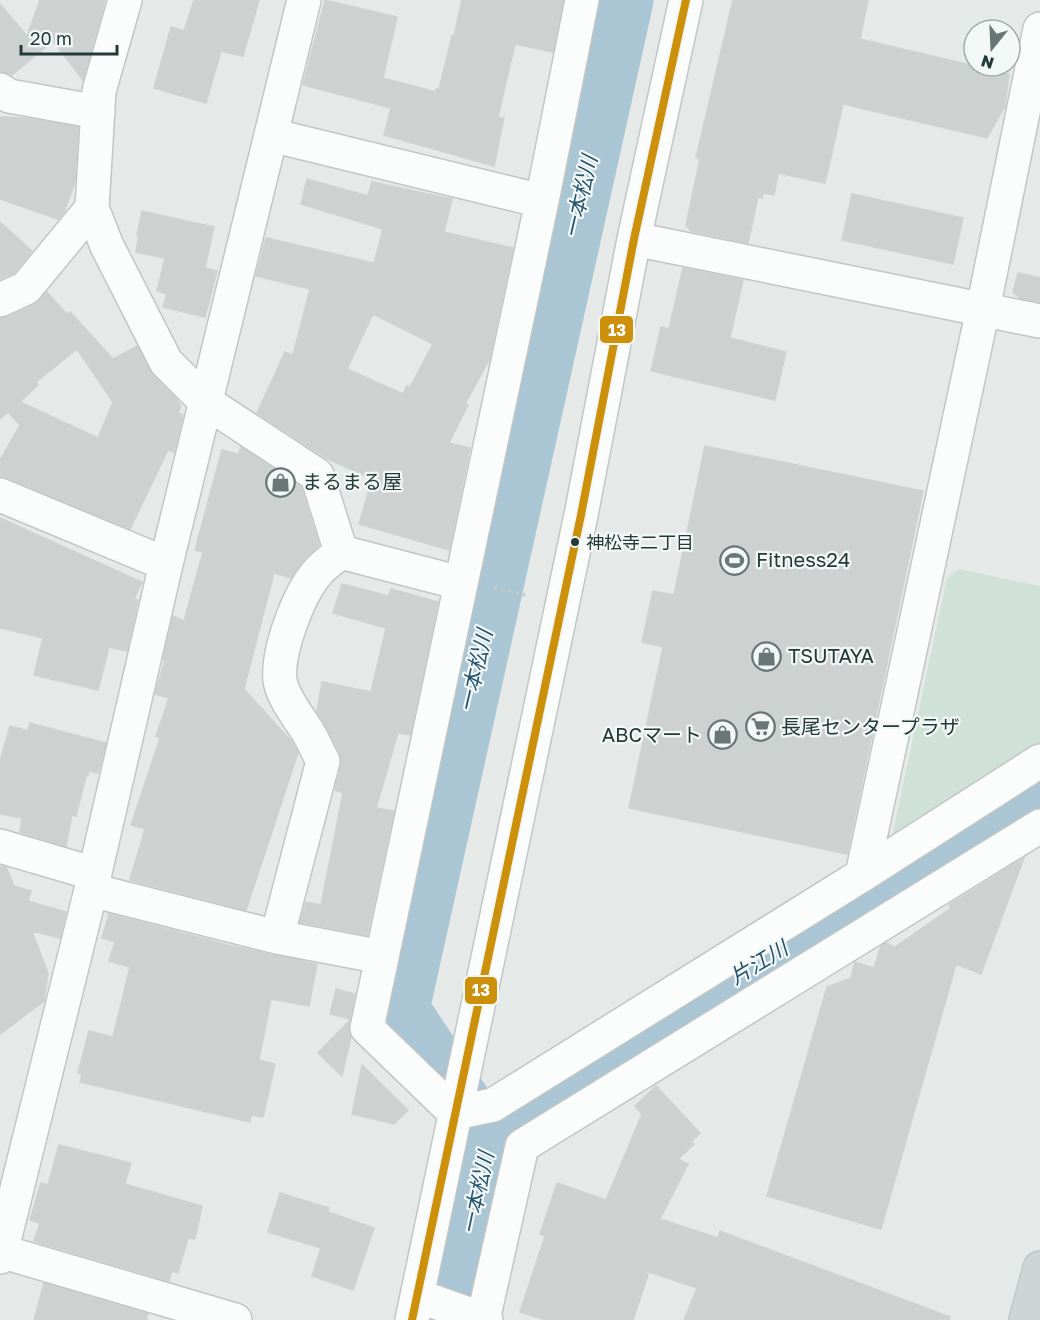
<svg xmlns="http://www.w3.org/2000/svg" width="1040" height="1320" viewBox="0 0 1040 1320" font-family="'Golos Text','Noto Sans JP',sans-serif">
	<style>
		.green { fill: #d0e1d8 }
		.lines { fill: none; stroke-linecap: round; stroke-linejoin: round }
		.river { stroke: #aac5d3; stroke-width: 57 }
		.building { fill: #cdd2d1; stroke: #ced2d1; stroke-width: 1.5; fill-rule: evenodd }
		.minor-casing { stroke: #c2c6c5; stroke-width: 36 }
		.major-casing { stroke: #c1c8c8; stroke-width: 36 }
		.path { stroke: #c2c9c8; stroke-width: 4; stroke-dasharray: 3 4.5; stroke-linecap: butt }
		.minor { stroke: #fbfcfc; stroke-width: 33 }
		.major { stroke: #ced5d4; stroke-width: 33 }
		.bus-1-casing { stroke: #f3f8f6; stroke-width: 12 }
		.bus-1 { stroke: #cd900b; stroke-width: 8 }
		.bus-dot { fill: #243a38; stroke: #f3f8f6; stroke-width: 2 }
		.labels { text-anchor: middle; stroke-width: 4.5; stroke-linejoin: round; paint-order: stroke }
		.bus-label { font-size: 18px; fill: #243a38; stroke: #f3f8f6; text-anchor: start }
		.poi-label { font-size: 20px; fill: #243a38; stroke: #f3f8f6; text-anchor: start }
		.water-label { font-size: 21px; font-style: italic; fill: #25546f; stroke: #f3f8f6 }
		.line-badge { stroke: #f3f8f6; stroke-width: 2 }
		.badge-label { font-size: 16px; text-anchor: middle; font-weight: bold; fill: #fff }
	</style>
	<rect width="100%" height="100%" fill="#e5e9e8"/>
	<!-- green -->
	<path class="green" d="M959,569l81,17v167l-135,86 -12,-7 54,-254z"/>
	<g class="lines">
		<!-- river -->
		<path class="river" d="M488,1141l71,-60 481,-284
			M452,1320l36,-179 -87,-132 224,-1009"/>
	</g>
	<!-- building -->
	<path class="building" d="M40,0h65l-22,80 -30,-39 -41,34 -12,-4v-67l27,32z
		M194,0h65l-16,56 -22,-5 -15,52 -52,-15 17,-61 13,4z
		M325,0l72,17 -14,61 53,14v-3h3l13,-53h2l8,-36h101l-10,52 -38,-8 -17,73 6,1 -10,48 -110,-31 7,-27 -88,-23z
		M733,0h135l-8,39 149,35 -4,32 -18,32 -144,-34 -18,79 -47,-10 -4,22 -10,-2 -2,5 -4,-1 -10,46 -57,-12 -5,-6 14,-66 -4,-1z
		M0,117l23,1 55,9 -3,55 -11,30 -6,7 -58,-20z
		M307,179l61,17 4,-14 80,17 -8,33 69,16 -24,112 -24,44 3,1 -19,38 21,5 -21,102 -90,-26 13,-45 -46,-21 -69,-45 28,-61 8,3 17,-66 -54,-13 10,-38 108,25 9,-34 -82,-25zM373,314l60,30 -23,43 -3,-1 -4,8 -56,-25z
		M852,194l111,24 -10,46 -111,-24z
		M142,211l72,16 -9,41 12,3 -12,46 -42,-10 4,-13 -10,-3 8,-33 -29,-6 3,-17h-2z
		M0,222l32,29 -18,22 -14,6z
		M683,268l60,12 -13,58 56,14 -11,48 -124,-29 10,-44 8,2z
		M1018,273l22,5v24l-20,-4 -7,-6z
		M47,292l20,22 3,-2 43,47 24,-13 16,29 24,25 4,6 -3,7 5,2 -9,37 -6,-2 -38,79 -123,-51 -7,-1v-17l20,-35 -12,-13 -8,7v-101l8,-1 26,-12zM77,349l36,53 -15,36 -78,-36 18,-17 -2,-3z
		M705,446l218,45 -76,363 -218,-46 34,-161 -21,-5 11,-51 21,4z
		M241,447l60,40 18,58 -14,13 -14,20 -17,-5 -30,116 48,53 6,11 -52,157 -116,-30 15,-51 -14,-4 29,-87 -4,-2 13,-38 -14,-4 10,-34h-2l10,-44 11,5 19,-69 -8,-2 27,-100 16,4z
		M0,518l142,64 -8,17 4,1 -11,51 -18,-4 -11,43 -64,-15 9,-37 -43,-10z
		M342,584l47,12 2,-7 47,13 -28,133 -12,-2 -22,75 18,3 -27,124 -67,-13 6,-20 15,3 22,-112 -8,-3 6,-24 -1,-13 -23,-42 5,-29 49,10 15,-64 -53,-15z
		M30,723l76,20 -8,30 -9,-2 -1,5h-2l-10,40 -4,-1 -6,31 -46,-14 2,-14 -22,-4v-53l10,-35 18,5z
		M1024,858l-43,116 -25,-10 -75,265 -114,-33 60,-209 24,-9 4,-16 19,6 7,-22 5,-3 9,4 56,-39 -2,-3z
		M0,866l6,1 8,19 17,5 -3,10 38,11 -6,26 -28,-7 16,42 -4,28 -44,33z
		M109,914l123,32 85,18 -8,42 -38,-7 -12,61 16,4 -12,53 -12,-2 -1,7 -170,-40 2,-8 -4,-1 11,-42 24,6 17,-70 -21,-6 6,-19 -13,-4z
		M336,989l19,5 -5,25 -20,-5z
		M350,1020l-1,13 2,4 -9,39 -24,-23z
		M362,1065l46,45 -14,14 -42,-10z
		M656,1086l44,47 -9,9 3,2 -16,15 10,5 -28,55 58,19 2,-7 230,86 -1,3h-265l13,-32 -48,-16 -16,48h-88l-25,-8 25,-76 -5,-2 17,-51 49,17 36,-86 -7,-8z
		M59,1145l72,18 -6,21 77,22 -7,33 -7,-1 -10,35 -6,-2 -3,10 -135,-40 6,-18 -10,-3 11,-37 7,2z
		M280,1193l49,15 -1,4 46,16 -21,62 -41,-14 9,-28 -53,-16z
		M44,1283l104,31 -2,6h-112z"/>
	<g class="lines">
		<defs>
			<path id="minor" d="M125,0l-26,91 -7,117 15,38 59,116 40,40 111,73 24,77 119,31
				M582,0l-40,201 -175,827 88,85 38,-8 369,-230 121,-566 57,-280
				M0,90l9,6 89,16
				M271,135l271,66
				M634,239l406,82
				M0,300l26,-12 66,-80
				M0,495l166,69
				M0,846l95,28
				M862,875l178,-114
				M91,890l186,47 105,20
				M277,937l46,-176c-6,-10 -10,-22 -17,-32 -9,-14 -24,-33 -26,-49 -3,-28 18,-85 37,-107 6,-8 16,-14 24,-21
				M0,1251l235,69
				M0,1257l91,-367 75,-326 138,-564
				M418,1296l68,24
				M412,1320l169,-805 53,-276 52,-239
				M483,1320l39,-174 518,-320"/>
			<path id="major" d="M1026,1320l14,-52"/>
		</defs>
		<!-- minor casing -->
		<use href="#minor" class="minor-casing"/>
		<!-- major casing -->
		<use href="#major" class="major-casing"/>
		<!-- path -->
		<path class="path" d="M494,587l31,8"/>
		<!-- minor -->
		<use href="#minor" class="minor"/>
		<!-- major -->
		<use href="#major" class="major"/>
		<defs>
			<path id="bus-1" d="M412,1320l169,-805 53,-276 52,-239"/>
		</defs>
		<!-- bus-1 casing -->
		<use href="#bus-1" class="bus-1-casing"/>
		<!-- bus-1 -->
		<use href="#bus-1" class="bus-1"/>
	</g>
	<!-- icons -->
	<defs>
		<symbol id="shop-ring" viewBox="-11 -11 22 22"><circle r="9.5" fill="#f3f8f6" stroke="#687776" stroke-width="1.5"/><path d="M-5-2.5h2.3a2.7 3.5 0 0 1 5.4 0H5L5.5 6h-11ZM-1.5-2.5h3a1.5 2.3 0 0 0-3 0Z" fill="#687776"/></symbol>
		<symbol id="stadium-ring" viewBox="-11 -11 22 22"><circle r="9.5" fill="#f3f8f6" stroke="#687776" stroke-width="1.5"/><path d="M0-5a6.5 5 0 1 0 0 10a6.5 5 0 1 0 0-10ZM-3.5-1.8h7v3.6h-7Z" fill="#687776"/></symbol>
		<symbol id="supermarket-ring" viewBox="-11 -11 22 22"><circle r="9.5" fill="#f3f8f6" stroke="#687776" stroke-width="1.5"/><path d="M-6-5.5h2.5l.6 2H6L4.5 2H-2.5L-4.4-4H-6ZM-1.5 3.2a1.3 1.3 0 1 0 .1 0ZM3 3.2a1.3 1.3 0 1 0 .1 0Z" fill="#687776"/></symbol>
	</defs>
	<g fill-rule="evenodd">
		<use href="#shop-ring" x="264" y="466" width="33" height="33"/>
		<use href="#stadium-ring" x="718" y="544" width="33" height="33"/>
		<use href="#shop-ring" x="750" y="640" width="33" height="33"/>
		<use href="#supermarket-ring" x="744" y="710" width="33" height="33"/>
		<use href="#shop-ring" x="706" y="718" width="33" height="33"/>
	</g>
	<!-- markers -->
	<circle class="bus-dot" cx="575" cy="542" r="5"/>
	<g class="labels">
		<!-- bus labels -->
		<g class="bus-label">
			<text x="586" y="549">神松寺二丁目</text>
		</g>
		<!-- poi labels -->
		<g class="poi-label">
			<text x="302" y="489">まるまる屋</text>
			<text x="756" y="567">Fitness24</text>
			<text x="788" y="663">TSUTAYA</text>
			<text x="781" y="734">長尾センタープラザ</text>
			<text x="702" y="742" text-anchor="end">ABCマート</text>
		</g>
		<!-- water labels -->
		<g class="water-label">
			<text transform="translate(581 197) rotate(-77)" y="7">一本松川</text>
			<text transform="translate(476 671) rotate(-77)" y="7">一本松川</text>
			<text transform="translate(759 963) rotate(-31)" y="7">片江川</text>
			<text transform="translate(478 1193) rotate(-78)" y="7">一本松川</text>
		</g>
	</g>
	<g class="line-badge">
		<rect x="599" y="315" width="35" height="29" rx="6" fill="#cd900b"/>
		<rect x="464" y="976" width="34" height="29" rx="6" fill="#cd900b"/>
	</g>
	<g class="badge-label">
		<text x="617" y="336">13</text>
		<text x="481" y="996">13</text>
	</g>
	<!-- north arrow -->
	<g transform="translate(992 48) rotate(198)"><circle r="28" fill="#f3f8f6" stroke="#a0acaa" stroke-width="1.5"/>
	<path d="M0-4.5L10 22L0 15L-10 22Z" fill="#687776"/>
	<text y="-9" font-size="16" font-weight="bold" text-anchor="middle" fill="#243a38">N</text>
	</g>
	<!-- scale -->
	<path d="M21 45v9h96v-9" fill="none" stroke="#243a38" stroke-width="3"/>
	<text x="30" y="45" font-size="18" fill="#243a38" stroke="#f3f8f6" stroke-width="4.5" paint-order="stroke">20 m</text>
</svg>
